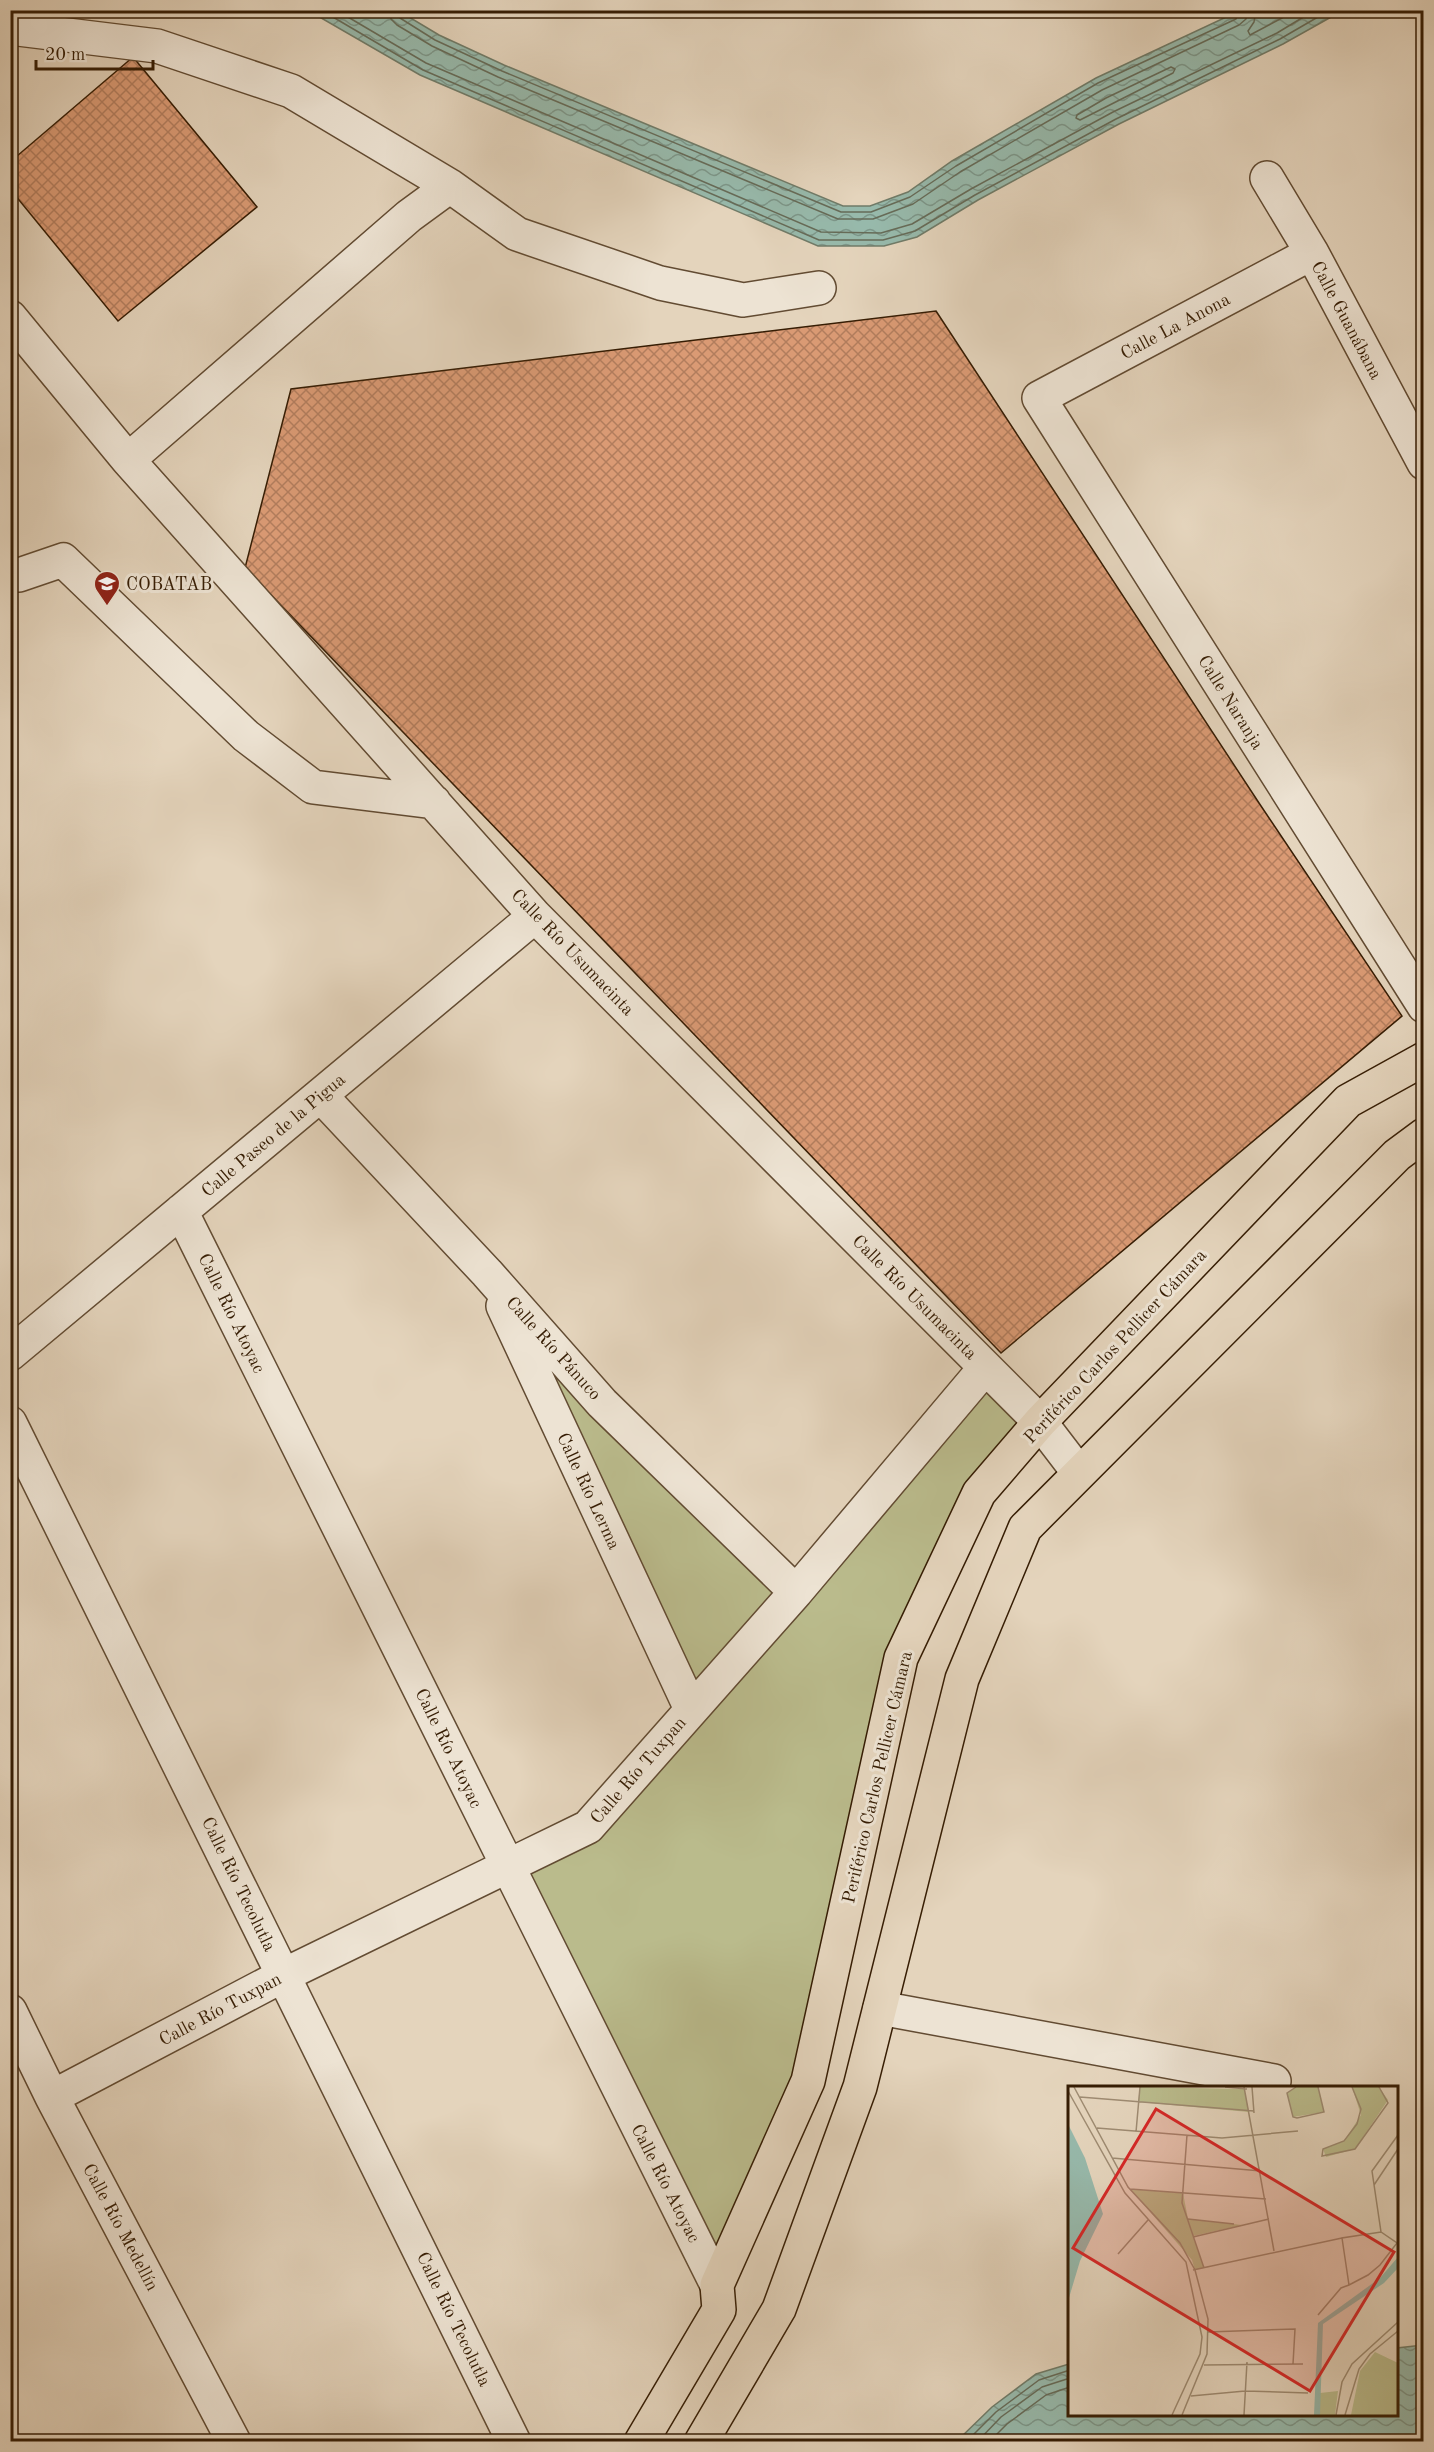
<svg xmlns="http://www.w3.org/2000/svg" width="1434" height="2452" viewBox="0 0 1434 2452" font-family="'Old Standard TT',serif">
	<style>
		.park { fill: #babb8c; stroke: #786c48; stroke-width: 1.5 }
		.water { fill: url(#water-waves); stroke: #707b68; stroke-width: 1.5 }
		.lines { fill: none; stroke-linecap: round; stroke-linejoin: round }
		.shore { stroke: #666b58; stroke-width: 1.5 }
		.building { fill: url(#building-cross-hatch); stroke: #361d04; stroke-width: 1.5 }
		.minor-casing { stroke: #624b32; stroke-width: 36 }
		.major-casing { stroke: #361d04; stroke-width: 36 }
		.minor { stroke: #ede3d3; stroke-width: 33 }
		.major { stroke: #e4d4bc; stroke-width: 33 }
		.labels { text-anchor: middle; stroke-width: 6; stroke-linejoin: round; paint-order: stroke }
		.street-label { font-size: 18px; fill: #361d04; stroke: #ede3d3 }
		.poi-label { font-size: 18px; fill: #361d04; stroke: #ede3d3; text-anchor: start }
		.inset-road { fill: none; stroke: #9e8b72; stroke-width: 1.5 }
		.view { fill: #d62828; fill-opacity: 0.15; stroke: #d62828; stroke-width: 3 }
		.inset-edge { fill: none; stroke: #361d04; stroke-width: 3 }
	</style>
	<defs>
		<pattern id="water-waves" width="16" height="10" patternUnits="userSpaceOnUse" patternTransform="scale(1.5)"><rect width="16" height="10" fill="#97b9ab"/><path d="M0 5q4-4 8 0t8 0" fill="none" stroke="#7c9689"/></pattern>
		<pattern id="building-cross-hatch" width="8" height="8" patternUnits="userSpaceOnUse" patternTransform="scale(1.5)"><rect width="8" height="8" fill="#da9a74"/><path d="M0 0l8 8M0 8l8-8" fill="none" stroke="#b27d5d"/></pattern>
	</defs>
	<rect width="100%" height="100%" fill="#e4d4bc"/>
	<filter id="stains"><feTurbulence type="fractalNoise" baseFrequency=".00333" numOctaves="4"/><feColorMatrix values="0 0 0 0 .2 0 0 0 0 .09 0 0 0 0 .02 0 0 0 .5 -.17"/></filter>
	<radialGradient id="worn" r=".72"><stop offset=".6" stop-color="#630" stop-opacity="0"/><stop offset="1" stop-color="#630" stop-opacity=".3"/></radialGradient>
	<!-- park -->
	<path class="park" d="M487,1273l309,318 189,-223 55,54 -139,236 -93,423 -91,204 -210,-418 81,-40 103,-118z"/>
	<!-- water -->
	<path class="water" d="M309,11h90l40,24 65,30 339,141h27l38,-14 44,-31 144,-83 143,-67h103l-59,33 -164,80 -141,76 -61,37 -33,9h-66l-398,-171z
		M1423,2345v96h-466l35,-34 44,-33 33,-10 1,50h326l1,-66z"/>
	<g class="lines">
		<!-- shore -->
		<path class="shore" d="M321,10l102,60 396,170h64l32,-9 60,-36 141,-76 164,-80 50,-29
			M336,10l90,53 395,169 60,1 31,-9 59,-35 142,-77 164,-79 38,-23
			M390,10l1,9 6,6 35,21 66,31 340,142h35l40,-15 47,-32 142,-82 137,-65 7,-6 1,-9
			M397,10l3,8 35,22 67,31 339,141h30l39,-15 46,-31 142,-83 138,-64 4,-9
			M1256,10l-2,12 -6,9 2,4 47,-25
			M1171,67l4,2 -2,4 -93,47 -4,-2 1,-3 29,-17z
			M966,2442l30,-30 43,-32 31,-10
			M977,2442l24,-25 41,-30 28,-9
			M989,2442l18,-18 39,-29 24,-8"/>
	</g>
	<!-- building -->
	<path class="building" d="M133,57l124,150 -139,114 -108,-132v-27z
		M936,311l323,492 143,213 -401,337 -756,-785 46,-179z"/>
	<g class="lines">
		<defs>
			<path id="minor" d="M10,28l147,18 134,45 159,95 67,48 143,49 83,17 76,-12
				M1267,178l45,75 112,210
				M1312,253l-273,145 385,608
				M10,317l118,143 281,-244 41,-30
				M128,460l407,456 505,506 39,51
				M19,575l44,-15 183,176 67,51 121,15
				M321,1096l166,177 115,130 194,189
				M181,1211l536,1074
				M503,1306l188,403
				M10,1354l525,-438
				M10,1423l504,1019
				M880,2008l394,73
				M10,2011l42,86 182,345
				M52,2097l232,-122 304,-148 208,-235 189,-224"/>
			<path id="major" d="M641,2442l78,-132 -2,-25 91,-204 93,-423 78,-165 61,-71 308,-321 76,-42
				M701,2442l78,-133 81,-222 102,-408 63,-151 372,-373 27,-20"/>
		</defs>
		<!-- minor casing -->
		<use href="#minor" class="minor-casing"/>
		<!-- major casing -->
		<use href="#major" class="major-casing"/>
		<!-- minor -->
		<use href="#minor" class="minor"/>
		<!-- major -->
		<use href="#major" class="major"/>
	</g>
	<!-- icons -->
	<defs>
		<symbol id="school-pin" viewBox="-11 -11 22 30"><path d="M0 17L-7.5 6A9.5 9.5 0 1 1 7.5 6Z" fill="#8f2418" stroke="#ede3d3"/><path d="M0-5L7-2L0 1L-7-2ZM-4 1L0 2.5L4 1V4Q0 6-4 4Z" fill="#fff"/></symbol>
	</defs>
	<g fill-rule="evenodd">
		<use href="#school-pin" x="92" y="569" width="30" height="40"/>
	</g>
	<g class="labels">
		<!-- street labels -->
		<g class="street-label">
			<text transform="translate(1347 320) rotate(62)" y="6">Calle Guanábana</text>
			<text transform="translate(1175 326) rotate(-28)" y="6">Calle La Anona</text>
			<text transform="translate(1231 702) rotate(58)" y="6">Calle Naranja</text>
			<text transform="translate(573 952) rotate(46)" y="6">Calle Río Usumacinta</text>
			<text transform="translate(273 1135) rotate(-40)" y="6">Calle Paseo de la Pigua</text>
			<text transform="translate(915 1297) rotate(45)" y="6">Calle Río Usumacinta</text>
			<text transform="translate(232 1313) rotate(64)" y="6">Calle Río Atoyac</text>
			<text transform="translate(1115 1346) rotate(-47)" y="6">Periférico Carlos Pellicer Cámara</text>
			<text transform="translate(554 1348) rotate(48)" y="6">Calle Río Pánuco</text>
			<text transform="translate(589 1491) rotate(65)" y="6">Calle Río Lerma</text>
			<text transform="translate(449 1748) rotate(64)" y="6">Calle Río Atoyac</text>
			<text transform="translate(638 1770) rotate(-49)" y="6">Calle Río Tuxpan</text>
			<text transform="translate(877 1777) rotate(-77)" y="6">Periférico Carlos Pellicer Cámara</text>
			<text transform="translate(239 1884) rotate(64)" y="6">Calle Río Tecolutla</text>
			<text transform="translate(220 2009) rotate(-28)" y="6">Calle Río Tuxpan</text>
			<text transform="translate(666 2183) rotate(63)" y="6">Calle Río Atoyac</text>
			<text transform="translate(121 2227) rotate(62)" y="6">Calle Río Medellín</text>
			<text transform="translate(454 2319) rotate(64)" y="6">Calle Río Tecolutla</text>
		</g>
		<!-- poi labels -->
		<g class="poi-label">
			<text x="126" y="590">COBATAB</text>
		</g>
	</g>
	<!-- overview -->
	<g transform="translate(1068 2086)">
		<rect width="330" height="330" fill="#e4d4bc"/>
		<path d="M72,1l104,2 5,23 -111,-10zM228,1h22l6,25 -31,5 -6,-24zM284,1h27l9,13 -33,49 -29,8 -3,-8 21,-8 17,-26zM62,103l53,4 5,26 54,6 -49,11 11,32 -9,2 -3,-10zM307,266l23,11v52h-47l9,-44zM270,305l-3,24h-15v-22z" fill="#babb8c"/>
		<path d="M0,38l17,34 18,56 -23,47 -12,40zM330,171v11l-14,15 -61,41 -3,91h-6l4,-92 62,-45z" fill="#97b9ab"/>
		<path class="inset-road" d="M6,1l54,100 52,56 15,27 13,49 -1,35 -25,61M157,1l22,2M176,1l30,164M184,1l2,26M228,1l-9,6 6,24 4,1 27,-6 -6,-25M284,1l9,22 -4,15 -13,17 -21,8 -1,7 33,-7 33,-46 -9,-16M0,5l57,102 61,69 16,75 -2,17 -28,61M12,11l174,14M29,42l125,10 76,-7M68,46l4,-45M119,49l-5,68 22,65M44,72l149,13M306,99l24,-36M62,103l136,10M120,133l46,5M313,146l-9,-61 26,-36M125,151l76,-18M50,168l30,-34M125,184l149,-32M250,229l23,-27 8,-3 19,-10 12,-10 17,-22 -16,-11 -39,6 7,47M140,246l87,-3 -2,35M136,279l99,-1M123,310l54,-5 63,2M176,329l3,-53M268,329l6,-33 10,-18 46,-42M277,329l14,-46 11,-15 28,-23"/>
		<path class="view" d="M88,23l238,143 -84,139 -237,-143z"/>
		<rect width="330" height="330" class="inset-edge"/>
	</g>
	<!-- margin -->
	<rect width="1434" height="2452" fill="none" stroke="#e4d4bc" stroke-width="36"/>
	<rect x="12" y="12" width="1410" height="2428" fill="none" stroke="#361d04" stroke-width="3"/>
	<rect x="18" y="18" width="1398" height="2416" fill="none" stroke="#361d04" stroke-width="1.5"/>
	<!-- scale -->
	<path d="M36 60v9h117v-9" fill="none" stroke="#361d04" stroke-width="3"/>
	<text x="45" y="60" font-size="18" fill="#361d04" stroke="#ede3d3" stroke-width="4.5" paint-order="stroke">20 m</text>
	<rect width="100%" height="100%" filter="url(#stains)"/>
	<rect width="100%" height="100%" fill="url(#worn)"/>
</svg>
